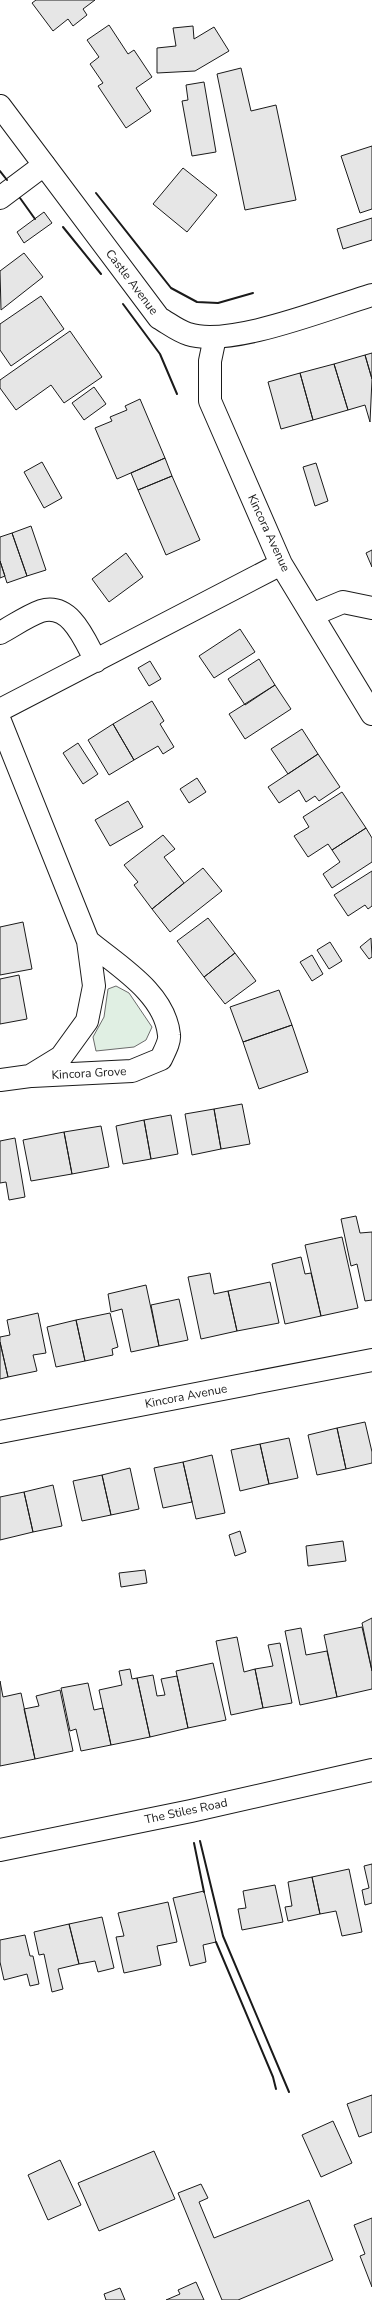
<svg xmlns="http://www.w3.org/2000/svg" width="372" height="2300" viewBox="0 0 372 2300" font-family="'Nunito Sans',sans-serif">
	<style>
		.green { fill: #e0efe3; stroke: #6a6a6a }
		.building { fill: #e6e6e6; stroke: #1a1a1a }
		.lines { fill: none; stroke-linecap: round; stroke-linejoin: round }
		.minor-casing { stroke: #1a1a1a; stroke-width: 24 }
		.tertiary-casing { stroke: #1a1a1a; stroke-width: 24 }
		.minor { stroke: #fff; stroke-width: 22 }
		.tertiary { stroke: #fff; stroke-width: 22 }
		.wall { stroke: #1a1a1a; stroke-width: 2 }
		.labels { text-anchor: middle; stroke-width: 3; stroke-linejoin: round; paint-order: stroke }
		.street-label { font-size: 12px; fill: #1a1a1a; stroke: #fff }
	</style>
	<rect width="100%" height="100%" fill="#fff"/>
	<!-- green -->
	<path class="green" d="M116,986l13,7 23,34 -6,13 -12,7 -38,4 -3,-14 11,-20 4,-28z"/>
	<!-- building -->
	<path class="building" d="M36,0h59l-12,9 4,6 -14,11 -5,-7 -15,12 -21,-28z
		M109,25l19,29 6,-4 18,27 -16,11 15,23 -25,17 -28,-42 5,-3 -13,-19 9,-7 -12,-17z
		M193,26l1,13 20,-12 15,24 -34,20 -38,2v-25l19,-2 -3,-18z
		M241,68l10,43 25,-6 20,95 -51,10 -28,-136z
		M204,82l12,70 -24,4 -10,-55 6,-1 -2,-15z
		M372,146v63l-12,4 -19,-57z
		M183,168l34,27 -30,37 -34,-28z
		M44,212l8,11 -28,20 -7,-11z
		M372,218v22l-29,9 -6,-20z
		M24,253l19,24 -42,33 -1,-39z
		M41,296l23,33 -53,37 -11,-16v-26z
		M70,331l32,46 -38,26 -13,-18 -35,25 -16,-22v-8z
		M372,353v26l-7,-24z
		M365,355l7,24 -2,43 -5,-17 -17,5 -14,-46z
		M334,364l14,46 -35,10 -13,-47z
		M300,373l13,47 -32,9 -13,-47z
		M94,387l12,17 -22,16 -12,-17z
		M140,399l25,59 -48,21 -22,-51 17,-7 -2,-4 17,-7 -2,-4z
		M165,458l7,18 -34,14 -7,-17z
		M42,462l20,36 -18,10 -20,-36z
		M316,463l12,38 -13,5 -12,-39z
		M172,476l28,64 -34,15 -28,-65z
		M31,526l15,44 -19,6 -15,-43z
		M12,533l15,43 -20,7 -7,-22v-24z
		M372,550v17l-6,-14z
		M126,553l17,24 -34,25 -17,-23z
		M0,561l5,15 -5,2z
		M240,629l15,23 -41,26 -15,-22z
		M259,659l16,26 -30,20 -17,-26z
		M150,661l11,18 -12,7 -11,-18z
		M275,685l16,24 -46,30 -16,-25z
		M152,701l12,20 -4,3 14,23 -11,7 -5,-8 -24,14 -21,-36z
		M113,724l21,36 -25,15 -21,-35z
		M302,729l16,25 -30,20 -17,-25z
		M78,743l20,31 -15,10 -20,-31z
		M318,754l22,33 -21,14 -4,-5 -9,6 -7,-12 -20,13 -11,-16z
		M197,778l9,14 -17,11 -9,-14z
		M342,792l24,36 -34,22 -4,-6 -20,13 -14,-21 15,-9 -6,-10z
		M128,801l15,26 -33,19 -15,-26z
		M366,828l6,10v24l-40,26 -9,-14 17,-12 -8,-12z
		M163,835l12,14 -11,8 20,26 -32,26 -18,-24 4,-3 -14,-17z
		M203,868l19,23 -52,41 -18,-23z
		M372,871v35l-4,3 -3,-4 -17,11 -14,-21z
		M208,918l27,35 -31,24 -27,-36z
		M23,922l9,47 -32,6v-48z
		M371,938l1,19 -3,2 -9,-12z
		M330,942l12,19 -13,8 -12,-19z
		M235,953l21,28 -31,23 -21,-27z
		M312,955l11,19 -11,7 -12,-19z
		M19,975l8,44 -27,5v-45z
		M279,990l13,35 -49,17 -13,-35z
		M292,1025l16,47 -49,17 -16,-47z
		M242,1104l8,40 -29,5 -7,-40z
		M214,1109l7,40 -29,6 -7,-41z
		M171,1115l7,39 -27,5 -7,-39z
		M144,1120l7,39 -28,5 -7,-38z
		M101,1126l8,41 -37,7 -8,-42z
		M64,1132l8,42 -41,7 -8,-41z
		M15,1138l10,59 -16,3 -3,-18 -6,1v-42z
		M356,1216l4,17 12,-1v68l-7,1 -8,-37 -6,2 -10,-47z
		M342,1237l16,71 -37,8 -16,-71z
		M301,1257l4,17 6,-1 10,43 -36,8 -13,-60z
		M210,1273l4,21 14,-3 9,40 -36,8 -13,-62z
		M270,1282l9,41 -42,8 -9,-40z
		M146,1285l13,61 -28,6 -9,-43 -11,3 -3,-18z
		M179,1299l9,41 -29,6 -8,-41z
		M38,1313l8,40 -13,2 4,16 -29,6 -8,-35v-5l10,-2 -3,-15z
		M110,1313l8,34 -6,2 1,6 -28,6 -9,-41z
		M76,1320l9,41 -29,6 -9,-40z
		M0,1342l8,35 -8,2z
		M365,1422l7,30v11l-26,6 -9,-41z
		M337,1428l9,41 -29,6 -9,-40z
		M289,1438l9,40 -29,6 -9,-40z
		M260,1444l9,40 -29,7 -9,-41z
		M212,1455l13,58 -29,6 -13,-57z
		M183,1462l9,40 -29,6 -9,-40z
		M130,1468l9,41 -28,6 -9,-40z
		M102,1475l9,40 -29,6 -9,-40z
		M53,1485l9,41 -29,6 -9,-40z
		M24,1492l9,40 -33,8v-43z
		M240,1531l6,21 -11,4 -6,-21z
		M343,1541l3,20 -38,5 -2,-20z
		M145,1570l2,13 -26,4 -2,-14z
		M372,1618v53l-10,-48z
		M362,1627l10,44v18l-35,8 -13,-62z
		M301,1628l5,27 21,-4 10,46 -37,8 -15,-74z
		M237,1637l7,35 11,-3 8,39 -32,7 -15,-74z
		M280,1643l12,60 -29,5 -8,-39 18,-3 -5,-21z
		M213,1663l13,57 -38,8 -12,-57z
		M130,1669l2,10 5,-1 13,59 -39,8 -12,-55 23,-5 -3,-14z
		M153,1675l4,21 8,-1 -4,-16 16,-3 11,52 -38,9 -13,-59z
		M0,1681l3,16 18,-4 14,66 -35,7z
		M88,1683l6,27 9,-2 8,37 -30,6 -5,-22 -6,2 -9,-43z
		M60,1690l13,61 -38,8 -11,-50 15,-3 -3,-10z
		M372,1864v39l-7,2 -3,-15 7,-2 -5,-22z
		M349,1869l13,63 -20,4 -6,-25 -16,3 -8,-37z
		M312,1877l8,37 -32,7 -3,-14 7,-1 -4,-24z
		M275,1885l8,37 -41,8 -4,-21 8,-1 -3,-17z
		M204,1891l12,51 -13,3 3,17 -16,4 -17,-68z
		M168,1902l9,40 -20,4 4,19 -37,8 -8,-36 8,-1 -6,-23z
		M102,1917l12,51 -16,4 -3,-11 -16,3 -10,-40z
		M69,1924l10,40 -21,5 5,20 -11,3 -8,-38 -5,1 -5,-23z
		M25,1935l5,21h3l6,28 -9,2 -3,-12 -23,6 -4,-18v-22z
		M372,2095v37l-13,5 -12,-33z
		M333,2121l19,42 -31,14 -19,-42z
		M154,2151l21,48 -76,32 -21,-48z
		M60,2160l21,45 -33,15 -20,-45z
		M201,2184l7,14 -9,4 15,36 95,-38 24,60 -95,40h-16l-44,-107z
		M372,2218v69l-12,-31 5,-2 -11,-29z
		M196,2282l8,18h-38l14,-6 -2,-4z
		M120,2288l5,12h-19l-2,-6z"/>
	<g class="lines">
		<defs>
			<path id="minor" d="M0,198l44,-33
				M215,337l-5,24v40l71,163 91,150
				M312,615l31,-13 29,6
				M0,633c13,-7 27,-17 41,-22 30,-9 44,30 55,50
				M0,710l281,-146
				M0,721l88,220 6,45 -7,35 -26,36 -31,19 -30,4
				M32,1076l100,-5 29,-12c3,-7 9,-17 8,-24 -4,-42 -51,-69 -81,-94
				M0,1432l372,-72
				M0,1850l191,-39 181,-41"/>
			<path id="tertiary" d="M0,106l159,212c9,5 19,13 29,16 42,14 140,-26 184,-39"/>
		</defs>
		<!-- minor casing -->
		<use href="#minor" class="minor-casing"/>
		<!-- tertiary casing -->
		<use href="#tertiary" class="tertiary-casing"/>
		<!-- minor -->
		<use href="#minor" class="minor"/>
		<!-- tertiary -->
		<use href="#tertiary" class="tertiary"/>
		<!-- wall -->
		<path class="wall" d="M0,171l7,9
			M96,193l75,95 26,14 21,1 35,-10
			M20,198l15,21
			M63,227l38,47
			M123,304l37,50 17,40
			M200,1841l23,95 66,156
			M194,1843l10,49
			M216,1942l57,135 3,12"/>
	</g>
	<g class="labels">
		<!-- street labels -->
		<g class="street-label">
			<text transform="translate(132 282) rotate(53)" y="4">Castle Avenue</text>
			<text transform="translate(269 533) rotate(65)" y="4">Kincora Avenue</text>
			<text transform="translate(89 1073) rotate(-3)" y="4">Kincora Grove</text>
			<text transform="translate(186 1396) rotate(-11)" y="4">Kincora Avenue</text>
			<text transform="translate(186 1811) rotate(-12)" y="4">The Stiles Road</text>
		</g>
	</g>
</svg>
